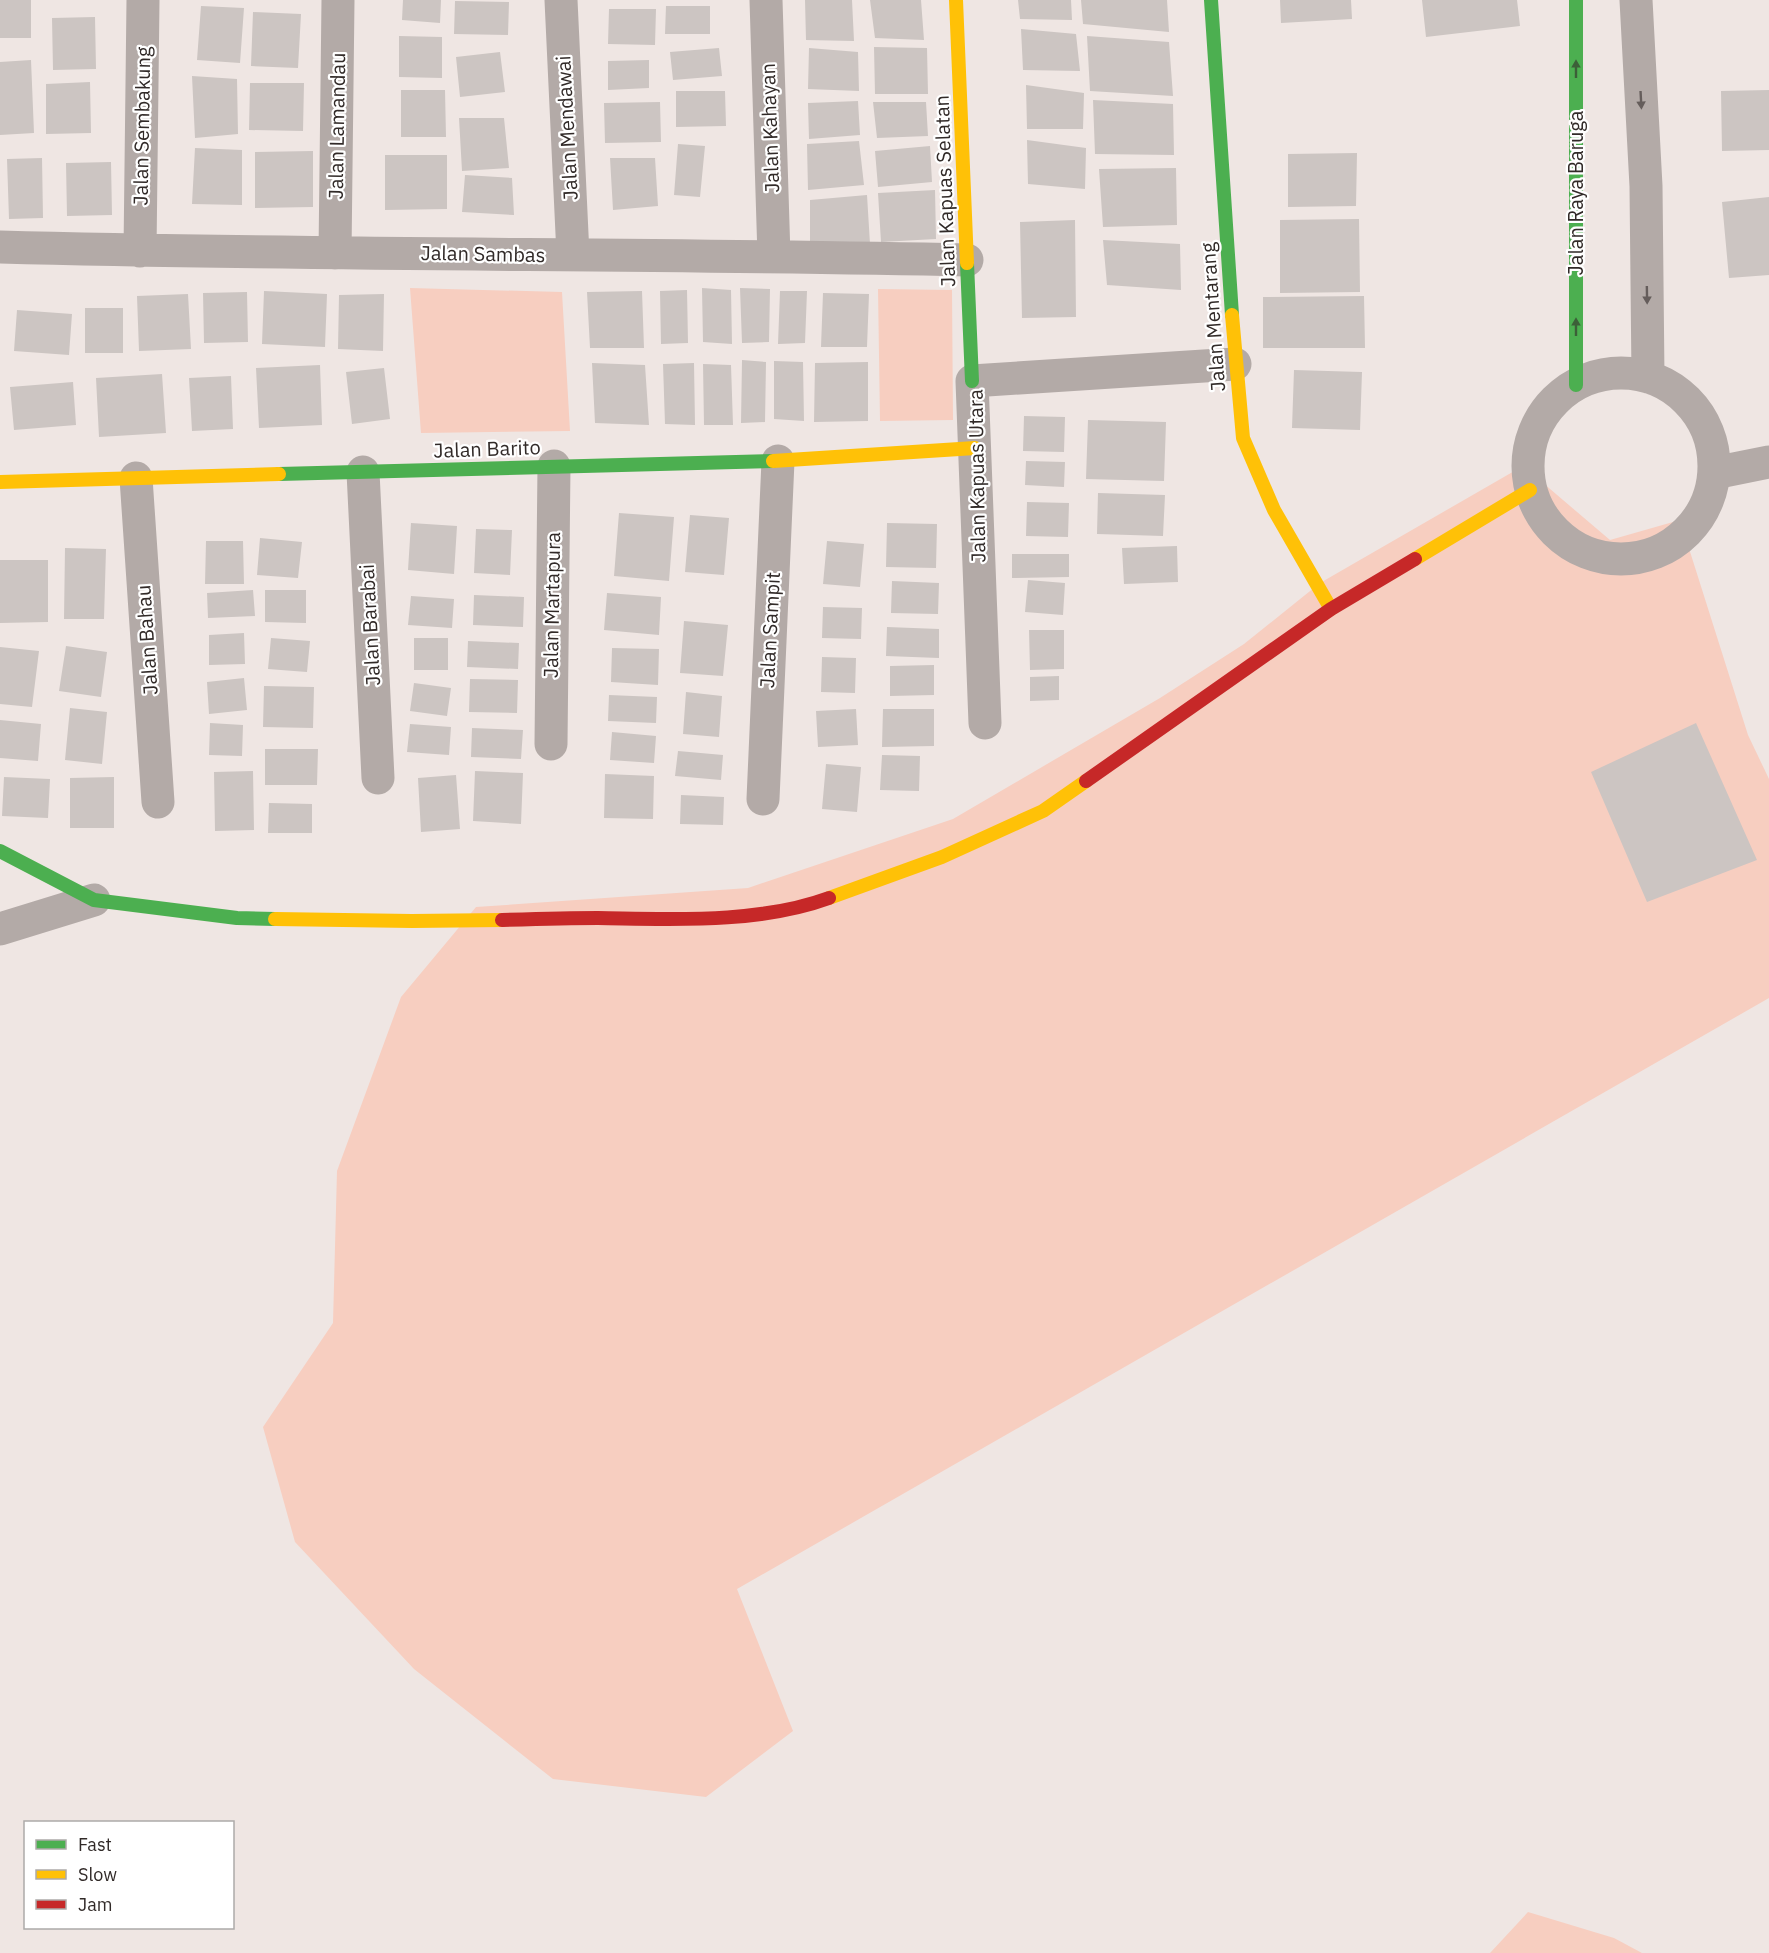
<svg xmlns="http://www.w3.org/2000/svg" width="1769" height="1953" viewBox="0 0 1769 1953" font-family="'IBM Plex Sans',sans-serif">
	<style>
		.green { fill: #f7cec0 }
		.building { fill: #ccc5c2 }
		.lines { fill: none; stroke-linecap: round; stroke-linejoin: round }
		.street { stroke: #b3aaa7; stroke-width: 33 }
		.fast { stroke: #4caf50; stroke-width: 14 }
		.slow { stroke: #ffc107; stroke-width: 14 }
		.jam { stroke: #c62828; stroke-width: 14 }
		.oneway { fill: #3c5f38 }
		.oneway2 { fill: #655d5b }
		.labels { text-anchor: middle; stroke-width: 4.5; stroke-linejoin: round; paint-order: stroke }
		.street-label { font-size: 20px; fill: #312a28; stroke: #fff }
	</style>
	<rect width="100%" height="100%" fill="#efe6e3"/>
	<!-- green -->
	<path class="green" d="M410,288l152,4 8,139 -149,2z
		M878,289l74,1 1,130 -73,1z
		M1523,466l87,74 70,-20 68,215 21,44v219l-1032,591 56,142 -87,66 -153,-18 -139,-110 -119,-127 -32,-115 70,-104 4,-152 64,-174 75,-90 272,-19 205,-69 207,-121 84,-54 76,-61z
		M1528,1912l86,26 28,15h-152z"/>
	<!-- building -->
	<path class="building" d="M0,0h31v38h-31z
		M403,0h38l-1,23 -38,-3z
		M805,0h47l2,41 -48,-1z
		M870,0h51l3,40 -49,-2z
		M1018,0h53l1,20 -52,-1z
		M1081,0h86l2,32 -86,-8z
		M1280,0h71l1,19 -71,4z
		M1422,0h95l3,26 -94,11z
		M455,1l54,1 -1,33 -54,-1z
		M201,6l43,2 -4,55 -43,-3z
		M666,6h44v28h-45z
		M609,9h47l-1,36 -47,-1z
		M253,12l48,2 -3,54 -47,-2z
		M95,17l1,52 -43,1 -1,-52z
		M1021,29l55,5 4,37 -57,-1z
		M399,36l43,1v41l-43,-1z
		M1087,36l82,6 4,54 -83,-5z
		M874,47l53,1 1,46h-53z
		M719,48l3,28 -49,4 -3,-28z
		M809,48l49,4 1,39 -51,-2z
		M500,52l5,40 -45,5 -4,-40z
		M31,60l3,73 -34,2v-73z
		M649,60v28l-41,2v-29z
		M192,76l45,3 1,55 -43,4z
		M90,82l1,51 -45,1v-50z
		M250,83h54l-1,48 -54,-1z
		M1026,85l58,8 -1,36h-56z
		M401,90h44l1,47h-45z
		M1769,90v60l-47,1 -1,-60z
		M676,91h49l1,35 -50,1z
		M1093,100l80,4 1,51 -79,-1z
		M858,101l2,34 -51,4 -1,-36z
		M660,102l1,40 -56,1 -1,-40z
		M873,102h53l2,34 -51,2z
		M459,118h45l5,50 -47,3z
		M1027,140l59,8 -1,41 -57,-5z
		M859,141l5,44 -56,5 -1,-46z
		M678,144l27,2 -5,51 -26,-2z
		M930,146l2,36 -54,5 -3,-36z
		M195,148l47,2v55l-50,-1z
		M313,151v56l-58,1v-56z
		M1357,153l-1,53 -68,1v-53z
		M385,155h62v54l-62,1z
		M42,158l1,60 -34,1 -2,-60z
		M610,158h45l3,48 -45,4z
		M111,162l1,53 -45,1 -1,-53z
		M1176,168l1,57 -74,2 -4,-58z
		M465,175l47,3 2,37 -52,-3z
		M935,190l1,49 -55,3 -3,-49z
		M867,195l3,49h-60v-44z
		M1769,197v78l-40,3 -7,-76z
		M1359,219l1,73 -80,1v-73z
		M1075,220l1,97 -54,1 -2,-96z
		M1103,240l77,4 1,46 -74,-5z
		M702,288l29,2 1,54 -29,-2z
		M740,288l30,1 -1,53 -27,1z
		M687,290l1,53 -27,1 -1,-53z
		M264,291l63,3 -2,53 -63,-3z
		M642,291l2,57h-54l-3,-56z
		M780,291h27l-2,52 -27,1z
		M247,292l1,50 -44,1 -1,-50z
		M823,293l46,1 -2,53h-46z
		M188,294l3,55 -52,2 -2,-55z
		M384,294l-1,57 -45,-2 1,-54z
		M1364,296l1,52h-102v-51z
		M85,308h38v45h-38z
		M17,310l55,4 -3,41 -55,-4z
		M742,360l24,2 -1,60 -24,1z
		M774,361l29,1 1,59 -30,-2z
		M868,362v59l-54,1 1,-59z
		M592,363l53,2 4,60 -54,-2z
		M694,363l1,62 -30,-1 -2,-60z
		M703,364l28,1 2,60h-29z
		M320,365l2,60 -63,3 -3,-60z
		M384,368l6,51 -38,5 -6,-52z
		M1294,370l68,2 -2,58 -68,-2z
		M162,374l4,59 -67,4 -3,-59z
		M231,376l2,53 -41,2 -3,-53z
		M73,382l3,43 -62,5 -4,-43z
		M1024,416l41,1 -1,35 -41,-1z
		M1088,420l78,2 -2,59 -78,-2z
		M1026,461l39,1 -1,25 -39,-2z
		M1098,493l67,2 -2,41 -66,-2z
		M1027,502l42,1 -1,34 -42,-1z
		M619,513l55,4 -5,64 -55,-5z
		M690,515l39,3 -5,57 -39,-3z
		M411,523l46,3 -3,48 -46,-4z
		M887,523l50,1 -1,44 -50,-1z
		M476,529l36,1 -2,45 -36,-2z
		M260,538l42,4 -4,36 -41,-3z
		M206,541h37l1,43h-39z
		M827,541l37,3 -4,43 -37,-3z
		M1177,546l1,36 -54,2 -2,-36z
		M65,548l41,1 -2,70h-40z
		M1012,554h57v23l-57,1z
		M0,560h48v62l-48,1z
		M1028,580l37,3 -2,32 -38,-3z
		M892,581l47,2 -1,31 -47,-1z
		M253,590l2,26 -47,2 -1,-25z
		M265,590h41v33l-41,-1z
		M607,593l54,4 -2,38 -55,-5z
		M474,595l50,2 -1,30 -50,-2z
		M411,596l43,3 -2,29 -44,-3z
		M823,607l39,1 -1,31 -39,-1z
		M684,621l44,4 -5,51 -43,-3z
		M887,627l52,2v29l-53,-2z
		M1029,630h35v39l-34,1z
		M244,633l1,31 -36,1v-30z
		M271,638l39,3 -3,31 -39,-3z
		M414,638h34v32h-34z
		M468,641l51,2 -1,26 -51,-2z
		M66,646l41,6 -6,45 -42,-6z
		M0,647l39,4 -7,56 -32,-3z
		M612,648l47,1 -1,36 -47,-3z
		M822,657l34,1 -1,35 -34,-1z
		M934,665v30l-44,1v-30z
		M1059,676v24l-29,1v-24z
		M244,678l3,32 -38,4 -2,-32z
		M470,679l48,1 -1,33 -48,-1z
		M414,683l37,5 -4,28 -37,-5z
		M264,686l50,1 -1,41 -50,-1z
		M686,692l36,4 -3,41 -36,-3z
		M609,695l48,2 -1,26 -48,-2z
		M70,708l37,4 -5,52 -37,-4z
		M856,709l2,36 -40,2 -2,-36z
		M883,709h51v37l-52,1z
		M0,720l41,4 -3,37 -38,-3z
		M210,723l33,2 -1,31 -33,-1z
		M1696,723l61,137 -110,42 -56,-130z
		M410,724l41,3 -2,28 -42,-3z
		M472,728l51,2 -2,29 -50,-2z
		M612,732l44,4 -2,27 -44,-3z
		M265,749h53l-1,36h-52z
		M678,751l45,4 -2,25 -46,-4z
		M882,755l38,1 -1,35 -39,-1z
		M826,764l35,3 -4,45 -35,-3z
		M253,771l1,59 -39,1 -1,-59z
		M475,771l48,2 -2,51 -48,-3z
		M605,774l49,2 -1,43 -49,-1z
		M456,775l4,54 -39,3 -3,-54z
		M4,777l46,2 -2,39 -46,-2z
		M114,777v51h-44v-50z
		M681,795l43,2 -1,28 -43,-1z
		M269,803l43,1v29h-44z"/>
	<g class="lines">
		<!-- street -->
		<path class="street" d="M561,0l12,255
			M766,0l8,256
			M1636,0l10,186 2,191
			M0,247c322,9 645,6 967,13
			M140,251l3,-251
			M335,253l3,-253
			M1528 466a93 93 0 1 1 186 0a93 93 0 1 1-186 0Z
			M363,472l15,306
			M1714,473l55,-11
			M136,478l22,324
			M985,723l-13,-342 263,-17
			M551,744l3,-278
			M763,799l15,-338
			M0,929l94,-29"/>
		<!-- fast -->
		<path class="fast" d="M1211,0l21,315
			M1576,0v385
			M967,263l5,118
			M279,474l494,-13
			M0,851l94,49 143,18 38,1"/>
		<!-- slow -->
		<path class="slow" d="M956,0l11,263
			M1232,315l11,123 31,72 57,99
			M773,461l202,-13
			M0,482l279,-8
			M1415,559l115,-69
			M829,898l113,-41 101,-46 43,-30
			M275,919l137,2 90,-1"/>
		<!-- jam -->
		<path class="jam" d="M1086,781l245,-172 84,-50
			M502,920c32,-1 64,-2 96,-2 74,1 160,6 231,-20"/>
	</g>
	<!-- one-way arrows -->
	<defs><path id="oneway-solid" d="M-6-.8H1V-3.2L6.5 0L1 3.2V.8H-6Z" transform="scale(1.5)"/></defs>
	<g class="oneway">
		<use href="#oneway-solid" transform="translate(1576 69) rotate(-90)"/>
		<use href="#oneway-solid" transform="translate(1576 327) rotate(-90)"/>
	</g>
	<g class="oneway2">
		<use href="#oneway-solid" transform="translate(1641 100) rotate(87)"/>
		<use href="#oneway-solid" transform="translate(1647 295) rotate(89)"/>
	</g>
	<g class="labels">
		<!-- street labels -->
		<g class="street-label">
			<text transform="translate(142 126) rotate(-89)" y="7">Jalan Sembakung</text>
			<text transform="translate(337 126) rotate(-89)" y="7">Jalan Lamandau</text>
			<text transform="translate(567 128) rotate(-93)" y="7">Jalan Mendawai</text>
			<text transform="translate(770 128) rotate(-92)" y="7">Jalan Kahayan</text>
			<text transform="translate(945 191) rotate(-92)" y="7">Jalan Kapuas Selatan</text>
			<text transform="translate(1576 193) rotate(-90)" y="7">Jalan Raya Baruga</text>
			<text transform="translate(483 254) rotate(1)" y="7">Jalan Sambas</text>
			<text transform="translate(1213 317) rotate(-94)" y="7">Jalan Mentarang</text>
			<text transform="translate(487 449) rotate(-2)" y="7">Jalan Barito</text>
			<text transform="translate(977 476) rotate(-91)" y="7">Jalan Kapuas Utara</text>
			<text transform="translate(552 605) rotate(-89)" y="7">Jalan Martapura</text>
			<text transform="translate(370 625) rotate(-93)" y="7">Jalan Barabai</text>
			<text transform="translate(770 630) rotate(-87)" y="7">Jalan Sampit</text>
			<text transform="translate(147 640) rotate(-94)" y="7">Jalan Bahau</text>
		</g>
	</g>
	<!-- legend -->
	<rect x="24" y="1821" width="210" height="108" fill="#ffffff" stroke="#adaaa9" stroke-width="1.5"/>
	<rect x="36" y="1840" width="30" height="9" fill="#4caf50" stroke="#adaaa9" stroke-width="1.5"/>
	<text x="78" y="1851" font-size="18" fill="#312a28">Fast</text>
	<rect x="36" y="1870" width="30" height="9" fill="#ffc107" stroke="#adaaa9" stroke-width="1.5"/>
	<text x="78" y="1881" font-size="18" fill="#312a28">Slow</text>
	<rect x="36" y="1900" width="30" height="9" fill="#c62828" stroke="#adaaa9" stroke-width="1.5"/>
	<text x="78" y="1911" font-size="18" fill="#312a28">Jam</text>
</svg>
